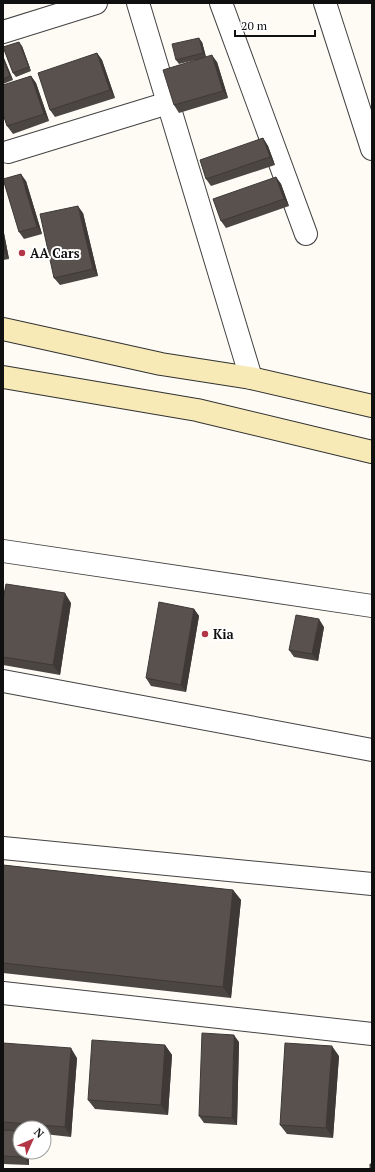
<svg xmlns="http://www.w3.org/2000/svg" width="375" height="1172" viewBox="0 0 375 1172" font-family="'PT Serif',serif">
	<style>
		.lines { fill: none; stroke-linecap: round; stroke-linejoin: round }
		.minor-casing { stroke: #434343; stroke-width: 24 }
		.secondary-casing { stroke: #323232; stroke-width: 24 }
		.minor { stroke: #fff; stroke-width: 22 }
		.secondary { stroke: #f7eab7; stroke-width: 22 }
		.wall { fill: #4c4643 }
		.shaded-wall { fill: #3e3937 }
		.building { fill: #58514e; stroke: #3e3937 }
		.poi-dot { fill: #b33647; stroke: #fff; stroke-width: 1.5 }
		.labels { text-anchor: middle; stroke-width: 4; stroke-linejoin: round; paint-order: stroke }
		.poi-label { font-size: 13px; font-weight: bold; fill: #101010; stroke: #fff; text-anchor: start }
	</style>
	<rect width="100%" height="100%" fill="#fefbf5"/>
	<g class="lines">
		<defs>
			<path id="minor" d="M138,3l113,375
				M221,3l85,231
				M325,3l47,146
				M3,32l93,-29
				M8,152l160,-49
				M3,551l369,55
				M3,681l369,69
				M3,848l369,36
				M3,993l369,41"/>
			<path id="secondary" d="M3,329l158,35 90,14 121,28
				M3,377l194,33 175,42"/>
		</defs>
		<!-- minor casing -->
		<use href="#minor" class="minor-casing"/>
		<!-- secondary casing -->
		<use href="#secondary" class="secondary-casing"/>
		<!-- minor -->
		<use href="#minor" class="minor"/>
		<!-- secondary -->
		<use href="#secondary" class="secondary"/>
	</g>
	<!-- wall -->
	<path class="wall" d="M202,42l4,15 11,5 11,36 -49,15 -5,-8 21,-45 -16,4 -3,-4z
		M22,46l9,25 -15,6 -3,-4z
		M97,53l5,7 13,38 -60,19 -5,-7z
		M3,56l10,24 -10,4z
		M31,76l5,7 13,38 -36,13 -6,-8z
		M263,138l5,8 7,19 -64,21 -5,-7z
		M276,177l5,7 8,22 -63,22 -5,-7z
		M26,181l16,53 -18,5 -5,-7z
		M83,213l15,63 -38,9 -6,-7z
		M3,228l6,31 -6,1z
		M3,600l68,3 -11,72 -57,-10z
		M194,609l5,7 -13,76 -35,-6 -5,-8z
		M324,627l-6,34 -24,-4 -5,-7z
		M3,865l230,25 8,10 -10,98 -228,-25z
		M239,1042l-2,83 -33,-2 -5,-7z
		M3,1043l74,15 -6,79 -27,-3v-6h-24v24h9v13l-26,-1z
		M165,1045l7,10 -4,60 -73,-6 -7,-9z
		M339,1056l-6,82 -46,-4 -7,-9z"/>
	<!-- shaded-wall -->
	<path class="shaded-wall" d="M199,38l3,4 4,15 -3,-4z
		M19,42l3,4 9,25 -2,-4z
		M97,53l5,7 13,38 -5,-8z
		M212,55l5,7 11,36 -5,-7z
		M3,56l10,24 -3,-4 -7,-18z
		M31,76l5,7 13,38 -5,-7z
		M263,138l5,8 7,19 -5,-8z
		M21,174l5,7 16,53 -5,-7z
		M276,177l5,7 8,22 -5,-7z
		M78,206l5,7 15,63 -5,-7z
		M3,228l6,31 -5,-8 -1,-3z
		M65,593l6,10 -11,72 -7,-10z
		M194,609l5,7 -13,76 -5,-7z
		M319,619l5,8 -6,34 -6,-7z
		M233,890l8,10 -10,98 -8,-11z
		M234,1035l5,7 -2,83 -5,-7z
		M165,1045l7,10 -4,60 -7,-10z
		M332,1046l7,10 -6,82 -7,-10z
		M71,1048l6,10 -6,79 -6,-10z
		M24,1152h5v13l-5,-8z"/>
	<!-- building -->
	<path class="building" d="M199,38l4,15 -27,7 -4,-16z
		M19,42l10,25 -16,6 -10,-26z
		M97,53l13,37 -60,20 -12,-37z
		M212,55l11,36 -49,14 -11,-35z
		M3,58l7,18 -7,3z
		M31,76l13,38 -37,12 -4,-12v-29z
		M263,138l7,19 -64,22 -6,-19z
		M21,174l16,53 -18,5 -16,-53z
		M276,177l8,22 -63,22 -8,-22z
		M78,206l15,63 -39,9 -14,-64z
		M6,584l59,9 -12,72 -50,-8v-57z
		M159,602l35,7 -13,76 -35,-7z
		M296,615l23,4 -7,35 -23,-4z
		M3,865l230,25 -10,97 -220,-24z
		M202,1033l32,2 -2,83 -33,-2z
		M92,1040l73,5 -4,60 -73,-5z
		M3,1043l68,5 -6,79 -62,-5z
		M285,1043l47,3 -6,82 -46,-3z
		M3,1130l17,1v21h4v5l-21,-1z
		M370,1164h2v5h-2z"/>
	<!-- markers -->
	<g class="poi-dot">
		<circle cx="22" cy="253" r="4"/>
		<circle cx="205" cy="634" r="4"/>
	</g>
	<g class="labels">
		<!-- poi labels -->
		<g class="poi-label">
			<text x="30" y="258">AA Cars</text>
			<text x="213" y="639">Kia</text>
		</g>
	</g>
	<!-- border -->
	<rect width="375" height="1172" fill="none" stroke="#101010" stroke-width="8"/>
	<!-- north arrow -->
	<g transform="translate(32 1140) rotate(45)"><circle r="19" fill="#ffffff" stroke="#9f9f9f"/>
	<path d="M0-3L7 15L0 10L-7 15Z" fill="#b33647"/>
	<text y="-6" font-size="11" font-weight="bold" text-anchor="middle" fill="#101010">N</text>
	</g>
	<!-- scale -->
	<path d="M235 30v6h80v-6" fill="none" stroke="#101010" stroke-width="2"/>
	<text x="241" y="30" font-size="12" fill="#101010" stroke="#ffffff" stroke-width="3" paint-order="stroke">20 m</text>
</svg>
